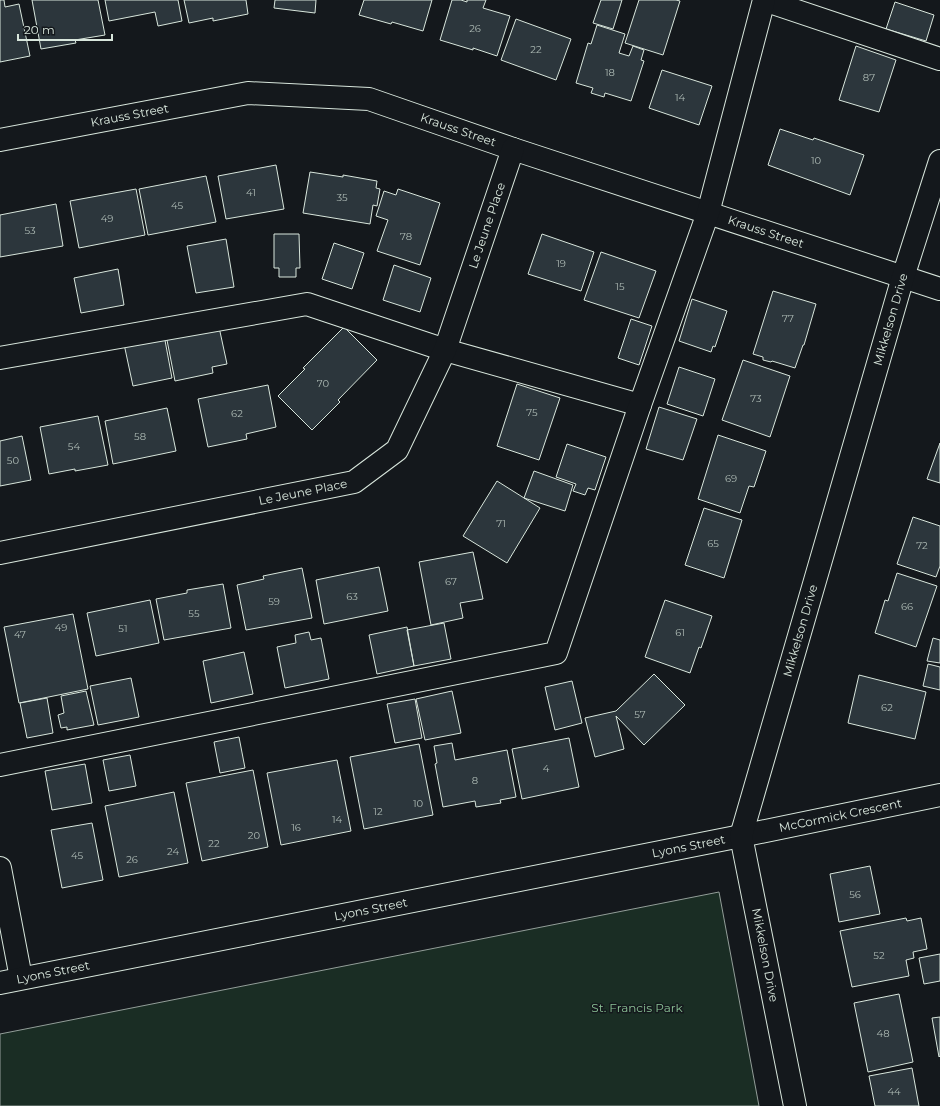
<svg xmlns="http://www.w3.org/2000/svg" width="940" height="1106" viewBox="0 0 940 1106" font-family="Montserrat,sans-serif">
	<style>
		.green { fill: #1a2d24; stroke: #939e99 }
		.building { fill: #2c363c; stroke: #d8e6dc }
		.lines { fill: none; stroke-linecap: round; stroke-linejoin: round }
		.minor-casing { stroke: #d8e6dc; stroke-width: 24 }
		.minor { stroke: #14181c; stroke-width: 22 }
		.labels { text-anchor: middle; stroke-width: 3; stroke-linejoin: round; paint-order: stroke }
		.number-label { font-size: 10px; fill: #adbab4 }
		.street-label { font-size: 12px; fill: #d8e6dc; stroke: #14181c }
		.park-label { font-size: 12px; fill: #8ac095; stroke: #14181c }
	</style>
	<rect width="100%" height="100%" fill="#14181c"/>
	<!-- green -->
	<path class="green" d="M719,892l40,214h-759v-72z"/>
	<!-- building -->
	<path class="building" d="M0,0h4l1,7 14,-3 11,52 -30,6z
		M32,0h66l7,35 -30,5 1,3 -35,6z
		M105,0h73l4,21 -24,5 -3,-14 -46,9z
		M184,0h62l2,14 -35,7v-3l-24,5z
		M275,0h41l-1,13 -41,-5z
		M364,0h68l-9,31 -31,-9 -1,2 -32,-9z
		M452,0h9l6,2v-2h19l-3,8 27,8 -13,40 -24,-8v2l-33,-10z
		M601,0h21l-9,29 -20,-6z
		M639,0h37l4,1 -17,54 -38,-12z
		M895,2l39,13 -8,26 -40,-12z
		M516,19l55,20 -15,41 -55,-20z
		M597,25l28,9 -6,19 10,3 4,-10 11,4 -3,10 3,1 -13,40 -26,-8 -1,4 -13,-4 2,-5 -17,-5 12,-40 3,1z
		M856,46l40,14 -17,52 -40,-12z
		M662,70l50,16 -13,39 -50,-17z
		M780,129l33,11 1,-2 50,17 -14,40 -82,-30z
		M276,165l8,44 -58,10 -8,-43z
		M310,172l33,5v-2l34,6 -1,7 4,1 -3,17 -4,-1 -3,19 -67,-11z
		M206,176l10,46 -68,13 -9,-46z
		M136,189l9,46 -66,13 -9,-47z
		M398,189l42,14 -20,62 -43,-14 11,-31 -12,-4 8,-25 12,4z
		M56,204l7,42 -63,11v-42z
		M274,234h25l1,34h-4v9h-17v-9h-5z
		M542,234l52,18 -13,39 -53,-17z
		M226,239l8,48 -38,6 -9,-47z
		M334,243l30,10 -12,36 -30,-10z
		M601,252l55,19 -17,47 -55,-18z
		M394,265l37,13 -11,34 -37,-12z
		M118,269l6,36 -43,8 -7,-35z
		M773,291l43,13 -12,41h-1l-8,23 -23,-7 -1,1 -8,-2v-3l-10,-3z
		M692,299l35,12 -12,36 -2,-1 -2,6 -32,-11z
		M631,319l21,7 -13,39 -21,-7z
		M219,327l8,37 -15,3 1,6 -38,8 -9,-46z
		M344,327l33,33 -39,40 2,2 -28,28 -34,-34 27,-27 -2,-1z
		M164,335l8,43 -39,8 -9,-42z
		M743,360l47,16 -20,61 -48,-17z
		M679,367l36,12 -12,37 -36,-12z
		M517,384l43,14 -21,62 -42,-14z
		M268,385l8,42 -30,7 1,5 -39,8 -10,-48z
		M659,407l38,12 -14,41 -37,-11z
		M167,408l9,43 -63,13 -8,-43z
		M98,416l10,49 -33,6v-2l-26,5 -9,-47z
		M718,435l48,16 -12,36 -5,-1 -9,27 -42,-14z
		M22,436l9,44 -31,6v-45z
		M940,443v40l-13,-4z
		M567,444l39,13 -11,33 -7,-2 -3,7 -12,-4 3,-7 -20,-7z
		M534,471l39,14 -8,26 -41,-13z
		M497,481l43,27 -33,55 -44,-27z
		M704,508l38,12 -18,58 -39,-13z
		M913,517l27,9v40l-4,11 -39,-13z
		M473,552l10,47 -23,4 3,15 -32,7 -12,-63z
		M379,567l9,44 -64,13 -8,-44z
		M302,568l10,50 -66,12 -9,-45 27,-6 -1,-3z
		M897,573l40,13 -21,61 -41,-14 10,-33 3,1z
		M223,584l8,44 -67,12 -8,-41 31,-6v-3z
		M150,600l9,43 -63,13 -9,-43z
		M665,600l47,16 -11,32 -2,-1 -9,26 -45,-16z
		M73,614l15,75 -69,14 -15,-76z
		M444,623l7,36 -37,7 -7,-36z
		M407,627l7,39 -37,8 -8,-39z
		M309,632l2,8 10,-2 8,41 -44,9 -8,-41 19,-4 -1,-8z
		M933,638l7,2v23l-13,-2z
		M244,652l9,42 -42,9 -8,-42z
		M928,664l12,3v23l-17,-4z
		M654,674l31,31 -41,40 -28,-29 8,33 -29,8 -10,-39 31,-7z
		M859,675l67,17 -11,47 -67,-16z
		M131,678l8,39 -41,8 -8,-39z
		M572,681l10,42 -27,7 -10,-43z
		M86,691l8,34 -27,5v-3l-6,1 -3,-13 6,-2 -3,-17z
		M452,691l9,42 -36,7 -9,-41z
		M47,698l6,35 -26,5 -7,-35z
		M415,699l7,39 -27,5 -8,-39z
		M239,737l6,31 -25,5 -6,-31z
		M569,738l10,49 -57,12 -10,-50z
		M452,743l3,17 52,-10 9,47 -16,3 1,3 -25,4 -1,-6 -32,6 -8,-43 2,-1 -3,-17z
		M419,744l14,71 -69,14 -14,-72z
		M130,755l6,31 -27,5 -6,-31z
		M337,760l14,71 -70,14 -14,-72z
		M85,764l7,39 -40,7 -7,-39z
		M253,770l15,77 -66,14 -16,-78z
		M174,792l14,71 -69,14 -14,-71z
		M92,823l11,57 -41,8 -11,-58z
		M870,866l10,48 -41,8 -9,-48z
		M906,918l1,3 14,-3 6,31 -14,3 1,6 -8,2 3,16 -57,11 -12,-56z
		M940,954v27l-16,3 -5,-26z
		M899,994l14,68 -45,10 -14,-69z
		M940,1017v39l-1,1 -7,-39z
		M912,1068l7,38h-44l-6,-30z"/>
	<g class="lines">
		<defs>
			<g id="minor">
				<path d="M764,0l176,59"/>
				<path id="s1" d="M0,140l248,-47 121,6 144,50 427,140"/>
				<path d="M0,358l307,-54 138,46 195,55"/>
				<path id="s2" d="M0,553l354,-71 43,-32 48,-100 68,-201"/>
				<path d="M0,765l556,-112 84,-248 68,-192 56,-213"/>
				<path d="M0,868l21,110"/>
				<path id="s3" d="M0,983l741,-147 199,-41"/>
				<path id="s4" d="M795,1106l-54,-270 162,-559 37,-116"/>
			</g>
		</defs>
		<!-- minor casing -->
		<use href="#minor" class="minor-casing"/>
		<!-- minor -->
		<use href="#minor" class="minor"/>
	</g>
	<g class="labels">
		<!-- number labels -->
		<g class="number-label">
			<text x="475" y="32">26</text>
			<text x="536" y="53">22</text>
			<text x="610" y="76">18</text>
			<text x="869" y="81">87</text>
			<text x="680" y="101">14</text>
			<text x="816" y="164">10</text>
			<text x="251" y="196">41</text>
			<text x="342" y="201">35</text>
			<text x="177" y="209">45</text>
			<text x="107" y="222">49</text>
			<text x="30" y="234">53</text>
			<text x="406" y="240">78</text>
			<text x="561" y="267">19</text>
			<text x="620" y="290">15</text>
			<text x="788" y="322">77</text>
			<text x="323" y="387">70</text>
			<text x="756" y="402">73</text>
			<text x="532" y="416">75</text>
			<text x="237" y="417">62</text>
			<text x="140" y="440">58</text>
			<text x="74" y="450">54</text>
			<text x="13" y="464">50</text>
			<text x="731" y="482">69</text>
			<text x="501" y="527">71</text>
			<text x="713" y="547">65</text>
			<text x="922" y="549">72</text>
			<text x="451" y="585">67</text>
			<text x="352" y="600">63</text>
			<text x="274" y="605">59</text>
			<text x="907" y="610">66</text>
			<text x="194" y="617">55</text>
			<text x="61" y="631">49</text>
			<text x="123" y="632">51</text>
			<text x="680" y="636">61</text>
			<text x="20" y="638">47</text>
			<text x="887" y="711">62</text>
			<text x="640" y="718">57</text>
			<text x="546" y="772">4</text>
			<text x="475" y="784">8</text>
			<text x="418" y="807">10</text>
			<text x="378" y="815">12</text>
			<text x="337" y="823">14</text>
			<text x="296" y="831">16</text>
			<text x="254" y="839">20</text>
			<text x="214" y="847">22</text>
			<text x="173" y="855">24</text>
			<text x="77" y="859">45</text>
			<text x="132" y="863">26</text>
			<text x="855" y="898">56</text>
			<text x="879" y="959">52</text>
			<text x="883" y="1037">48</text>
			<text x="894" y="1095">44</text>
		</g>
		<!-- street labels -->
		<g class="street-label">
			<text dy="4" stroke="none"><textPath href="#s1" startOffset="132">Krauss Street</textPath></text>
			<text dy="4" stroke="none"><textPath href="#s1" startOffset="468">Krauss Street</textPath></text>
			<text dy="4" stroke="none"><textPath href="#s2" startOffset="657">Le Jeune Place</textPath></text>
			<text dy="4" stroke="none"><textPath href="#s1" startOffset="792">Krauss Street</textPath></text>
			<text dy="4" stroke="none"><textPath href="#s4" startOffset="813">Mikkelson Drive</textPath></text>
			<text dy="4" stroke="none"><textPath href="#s2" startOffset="309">Le Jeune Place</textPath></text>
			<text dy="4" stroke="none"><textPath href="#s4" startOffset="489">Mikkelson Drive</textPath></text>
			<text dy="4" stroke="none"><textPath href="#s3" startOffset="857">McCormick Crescent</textPath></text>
			<text dy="4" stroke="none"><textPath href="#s3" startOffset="702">Lyons Street</textPath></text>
			<text dy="4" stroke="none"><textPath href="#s3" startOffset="378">Lyons Street</textPath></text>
			<text transform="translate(765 955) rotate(79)" y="4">Mikkelson Drive</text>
			<text dy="4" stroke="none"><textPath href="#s3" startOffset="54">Lyons Street</textPath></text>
		</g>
		<!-- park labels -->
		<g class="park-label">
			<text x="637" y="1012">St. Francis Park</text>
		</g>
	</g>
	<!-- scale -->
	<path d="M18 34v6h94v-6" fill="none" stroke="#d8e6dc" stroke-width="2"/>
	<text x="24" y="34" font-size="12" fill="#d8e6dc" stroke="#14181c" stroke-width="3" paint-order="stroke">20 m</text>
</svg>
